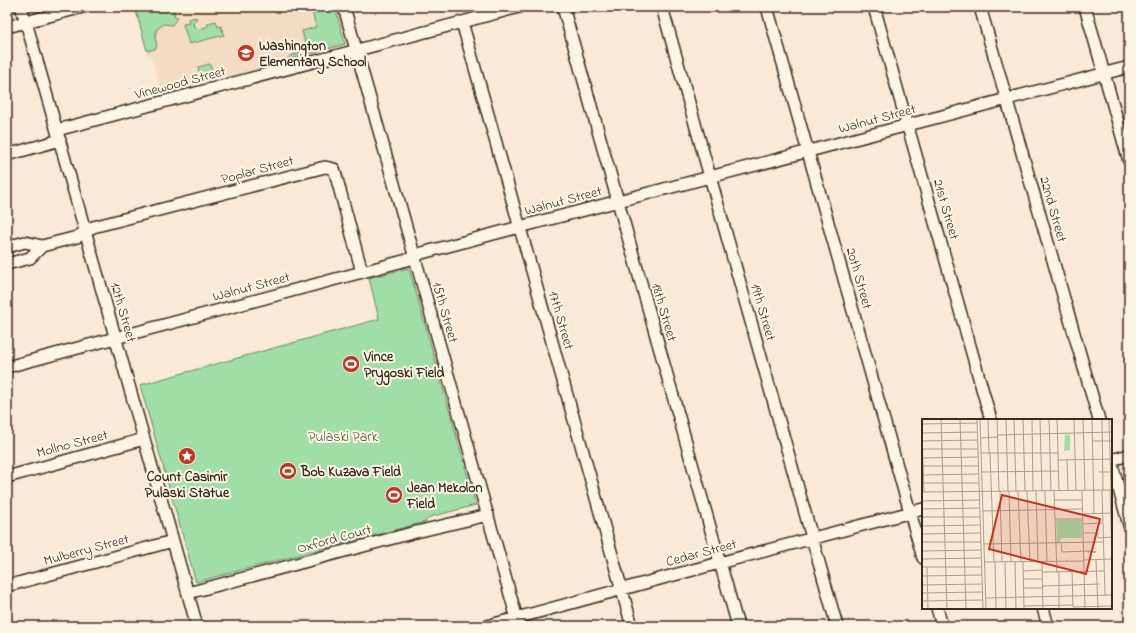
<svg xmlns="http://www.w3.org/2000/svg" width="1136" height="633" viewBox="0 0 1136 633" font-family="'Indie Flower',sans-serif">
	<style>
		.built { fill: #f4dcc4 }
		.green { fill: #9fdea7; stroke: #6d8462 }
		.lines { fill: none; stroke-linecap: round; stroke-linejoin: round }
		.minor-casing { stroke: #3b2a1e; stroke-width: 14 }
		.minor { stroke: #fcf5e5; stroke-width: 11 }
		.labels { text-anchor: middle; stroke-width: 4; stroke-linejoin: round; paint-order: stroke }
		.poi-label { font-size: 14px; font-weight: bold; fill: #3b2a1e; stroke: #fcf5e5; text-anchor: start }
		.street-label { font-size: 14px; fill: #3b2a1e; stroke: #fcf5e5 }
		.park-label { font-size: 14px; fill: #545740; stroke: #fcf5e5 }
		.inset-road { fill: none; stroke: #ac9d8c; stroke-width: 1 }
		.view { fill: #c8321e; fill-opacity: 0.15; stroke: #c8321e; stroke-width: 2 }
		.inset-edge { fill: none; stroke: #3b2a1e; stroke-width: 2 }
	</style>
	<rect width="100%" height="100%" fill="#f8ead6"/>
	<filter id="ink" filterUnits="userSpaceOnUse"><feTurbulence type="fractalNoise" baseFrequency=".025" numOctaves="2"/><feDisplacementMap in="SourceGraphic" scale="8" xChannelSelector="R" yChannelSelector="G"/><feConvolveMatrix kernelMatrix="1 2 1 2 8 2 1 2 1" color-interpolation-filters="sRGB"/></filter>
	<g filter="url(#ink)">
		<!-- built -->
		<path class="built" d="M134,7h210l13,43 -193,51 -12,-42 -4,-4z"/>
		<!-- green -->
		<path class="green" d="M135,7h38l2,10h3l-6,8 -8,-1 -7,5 -2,8 2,9 -2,3 -8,2z
			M311,7h24l10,37 -58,16 3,-4 17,-5 -5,-20 14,-4z
			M196,17l1,2 -4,3 1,5c5,3 9,1 14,-1v-3l8,-2 2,6 3,-1 3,9 -35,9 -6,-20 6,-1 -1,-4z
			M210,64l4,13 -13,4 -3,-14z
			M409,268l67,237 -46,12 -5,5 -229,60 -56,-197 239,-66 -10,-41z"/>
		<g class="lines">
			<defs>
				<path id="minor" d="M7,7h1
					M21,7l5,15 171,604
					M344,7l175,619
					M563,7l175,619
					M662,7l175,619
					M767,7l156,551
					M874,7l117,413
					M980,7l119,413
					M1085,7l44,154
					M462,22l170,604
					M7,27l76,-20
					M57,130l462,-123
					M7,155l53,-15
					M7,247l18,-5 17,4 35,-9 16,-10 232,-60 9,2 1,3 27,100
					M7,264l23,-6 12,-12
					M7,367l400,-107 15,-7 90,-24 617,-162
					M1111,460l18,-5
					M1111,461l18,64
					M7,477l137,-38
					M7,586l166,-45
					M188,593l224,-60 76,-18
					M937,608l5,18
					M1043,608l5,18
					M487,626l187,-51 249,-66"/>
			</defs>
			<!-- minor casing -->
			<use href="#minor" class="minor-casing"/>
			<!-- minor -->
			<use href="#minor" class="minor"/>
		</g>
	</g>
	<!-- icons -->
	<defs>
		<symbol id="school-disc" viewBox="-11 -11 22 22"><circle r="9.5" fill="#c8321e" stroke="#fcf5e5"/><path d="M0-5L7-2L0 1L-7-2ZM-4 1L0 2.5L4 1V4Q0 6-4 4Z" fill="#fff"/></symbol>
		<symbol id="stadium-disc" viewBox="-11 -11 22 22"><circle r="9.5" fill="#c8321e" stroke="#fcf5e5"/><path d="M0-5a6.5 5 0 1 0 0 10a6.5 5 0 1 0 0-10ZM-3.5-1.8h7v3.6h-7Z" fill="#fff"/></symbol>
		<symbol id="sight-disc" viewBox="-11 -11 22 22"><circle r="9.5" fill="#c8321e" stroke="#fcf5e5"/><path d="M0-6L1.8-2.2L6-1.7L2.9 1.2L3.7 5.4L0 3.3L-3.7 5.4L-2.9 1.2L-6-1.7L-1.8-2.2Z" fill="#fff"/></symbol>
	</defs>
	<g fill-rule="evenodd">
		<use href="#school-disc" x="236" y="43" width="20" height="20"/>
		<use href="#stadium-disc" x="341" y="354" width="20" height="20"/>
		<use href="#sight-disc" x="177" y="446" width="20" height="20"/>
		<use href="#stadium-disc" x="278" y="461" width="20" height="20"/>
		<use href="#stadium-disc" x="384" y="485" width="20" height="20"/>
	</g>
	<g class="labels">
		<!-- poi labels -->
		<g class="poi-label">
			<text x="259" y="50">Washington<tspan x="259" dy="16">Elementary School</tspan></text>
			<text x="364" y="361">Vince<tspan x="364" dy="16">Prygoski Field</tspan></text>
			<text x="301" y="476">Bob Kuzava Field</text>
			<text x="187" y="481" text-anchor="middle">Count Casimir<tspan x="187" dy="16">Pulaski Statue</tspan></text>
			<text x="407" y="492">Jean Mekolon<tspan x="407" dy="16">Field</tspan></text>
		</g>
		<!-- street labels -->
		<g class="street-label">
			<text transform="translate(180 82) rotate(-15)" y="5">Vinewood Street</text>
			<text transform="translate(877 118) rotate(-15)" y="5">Walnut Street</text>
			<text transform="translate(257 169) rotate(-15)" y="5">Poplar Street</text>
			<text transform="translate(563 200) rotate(-15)" y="5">Walnut Street</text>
			<text transform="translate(947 209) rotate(74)" y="5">21st Street</text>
			<text transform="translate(1054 209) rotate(74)" y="5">22nd Street</text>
			<text transform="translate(860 278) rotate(74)" y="5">20th Street</text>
			<text transform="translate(251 286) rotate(-15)" y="5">Walnut Street</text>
			<text transform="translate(124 312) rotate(74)" y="5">12th Street</text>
			<text transform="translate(446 312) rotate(74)" y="5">15th Street</text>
			<text transform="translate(665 312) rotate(74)" y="5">18th Street</text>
			<text transform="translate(764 312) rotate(74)" y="5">19th Street</text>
			<text transform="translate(562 320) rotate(74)" y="5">17th Street</text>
			<text transform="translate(72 443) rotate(-15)" y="5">Mollno Street</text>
			<text transform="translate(334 538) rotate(-15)" y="5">Oxford Court</text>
			<text transform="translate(86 549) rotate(-15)" y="5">Mulberry Street</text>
			<text transform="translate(701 552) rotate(-15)" y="5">Cedar Street</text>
		</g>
		<!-- park labels -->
		<g class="park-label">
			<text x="343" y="441">Pulaski Park</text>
		</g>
	</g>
	<!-- overview -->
	<g transform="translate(922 419)">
		<rect width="190" height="190" fill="#f8ead6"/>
		<path d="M148,15v16l-6,1 1,-16zM134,101h26v18h-21l-1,4h-3z" fill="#9fdea7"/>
		<path class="inset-road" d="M19,0l6,190M38,0l6,190M55,0l6,190M58,0l6,190M66,0l1,34M75,0l2,72M84,0l2,72M92,0l2,72M101,0l2,72M110,0l1,72M118,0l2,72M127,0l2,72M135,0l2,72M152,0l2,71M161,0l2,71M170,0l2,94M180,0l1,71M187,0l2,71M0,5l55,-1M0,14l55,-1M76,16l114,-3M0,17l2,56M59,19l17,-1M0,22l55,-1M170,22h20M0,30h56M59,34h77M68,34l4,109M0,39l56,-1M136,41l54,-1M145,41l1,30M0,47h56M59,53l78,-1M177,53h13M0,56l56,-1M0,64h56M160,71l3,119M180,71l3,105M78,72l2,71M87,72l2,71M96,72l3,71M105,72l3,71M114,72l2,71M123,72l2,71M132,72l3,82M0,73l190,-2M133,81h27M0,82l57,-1M0,90l57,-1M61,92l99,-2M160,95l30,-1M0,98h58M133,100h28M161,105l19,-1M0,107l58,-1M161,114h15v5l14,-1M0,115l58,-1M0,123h59M139,124l1,9 27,-1 7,1h-8M62,125l119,-2M0,132l59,-1M0,140l59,-1M162,141l28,-1 -2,-69M174,141l2,49M62,143l100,-1M73,143l1,47M83,143l1,47M93,143l1,47M101,143l1,47M120,143l1,47M0,148h59M5,148l1,42M101,152l19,-1M150,152l1,36M120,153l62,-1M137,153v37M0,157l60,-1M101,160h20M0,166l60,-1M121,167l57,-2M102,169h19M0,174l60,-1M64,179l126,-3M0,182l61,-1M102,187l49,-1M151,188l39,-1"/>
		<path class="view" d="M80,76l98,24 -14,55 -97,-25z"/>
		<rect width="190" height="190" class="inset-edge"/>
	</g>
	<!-- margin -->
	<rect width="1136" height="633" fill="none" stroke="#fcf5e5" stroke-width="24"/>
	<rect x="12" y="12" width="1112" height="609" fill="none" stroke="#3b2a1e" stroke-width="1.5" filter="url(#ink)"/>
</svg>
